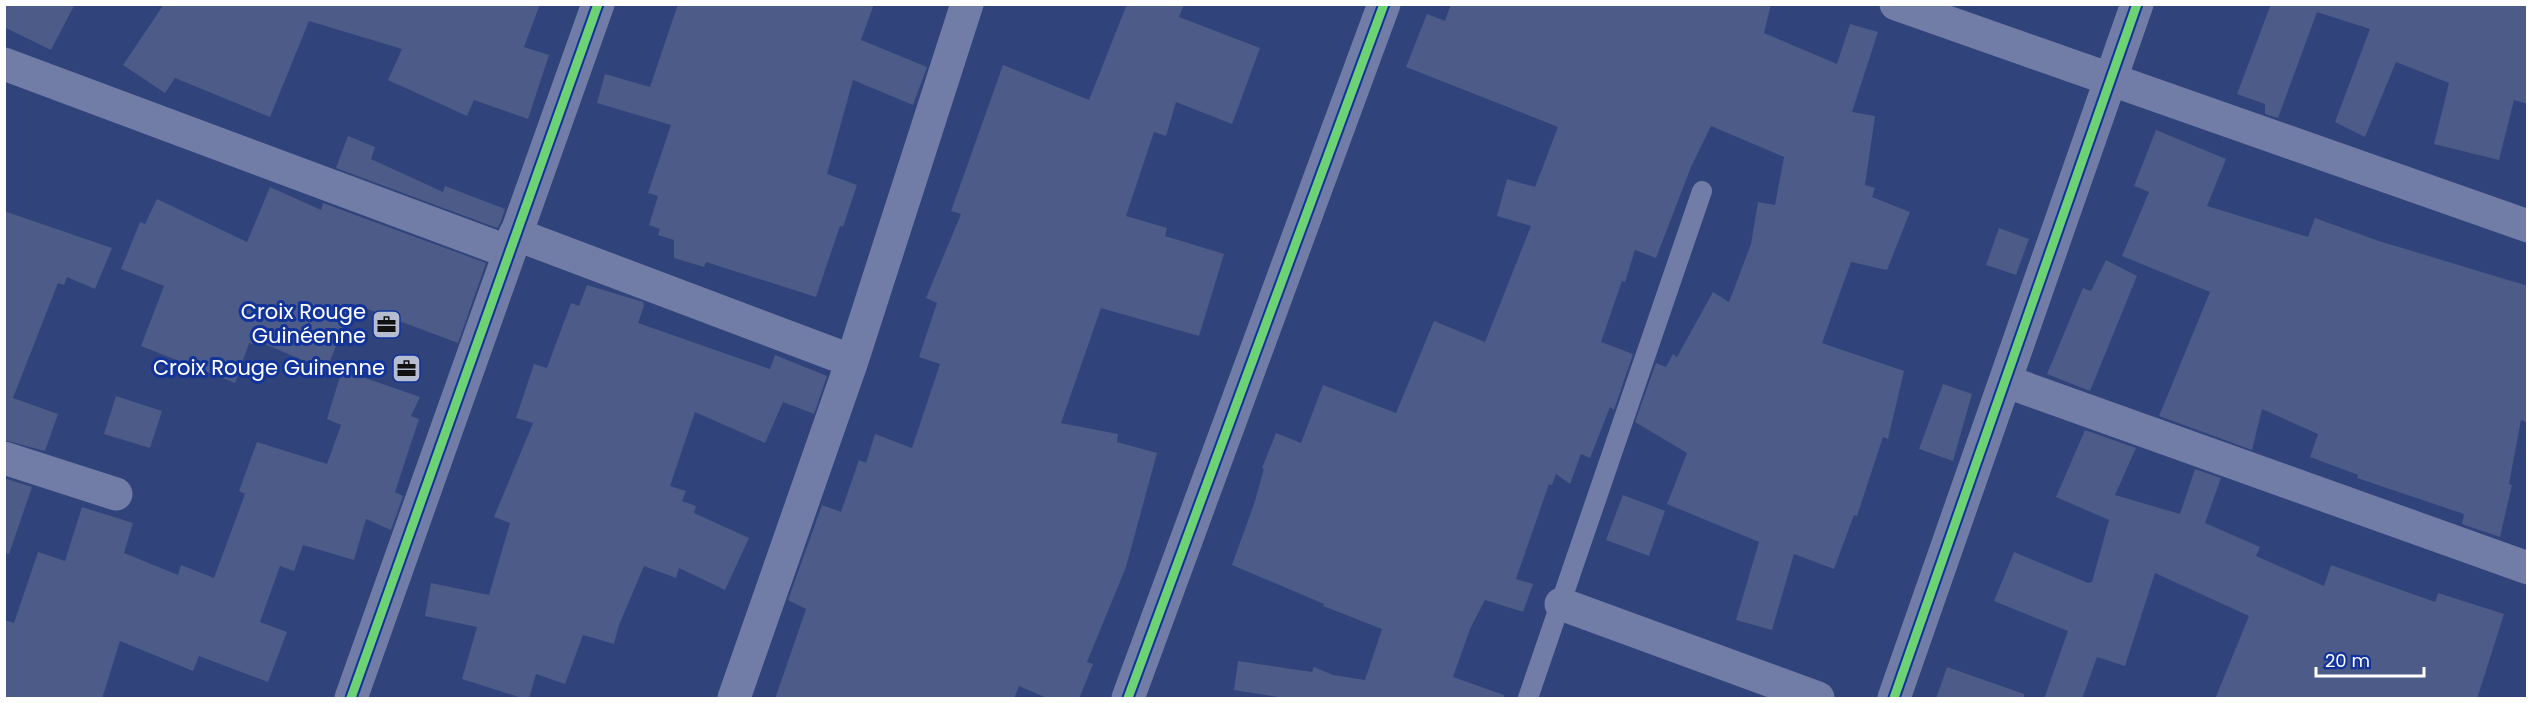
<svg xmlns="http://www.w3.org/2000/svg" width="2532" height="703" viewBox="0 0 2532 703" font-family="Poppins,sans-serif">
	<style>
		.building { fill: #4c5b88 }
		.lines { fill: none; stroke-linecap: round; stroke-linejoin: round }
		.lane { stroke: #717da6; stroke-width: 20 }
		.street { stroke: #717da6; stroke-width: 33 }
		.cycleway-casing { stroke: #12349a; stroke-width: 13 }
		.cycleway { stroke: #6cd273; stroke-width: 9 }
		.labels { text-anchor: middle; stroke-width: 6; stroke-linejoin: round; paint-order: stroke }
		.poi-label { font-size: 21px; fill: #fff; stroke: #12349a; text-anchor: end }
	</style>
	<rect width="100%" height="100%" fill="#31437b"/>
	<!-- building -->
	<path class="building" d="M4,4h71l-24,46 -47,-23z
		M164,4h376l-16,43 25,8 -21,64 -54,-19 -7,16 -79,-36 14,-31 -93,-28 -39,96 -95,-39 -10,15 -42,-28z
		M678,4h196l-13,36 66,27 -14,38 -60,-25 -26,94 30,11 -14,42 -3,-1 -24,71 -110,-35 -2,5 -30,-9v-18l-16,-5 2,-6 -11,-4 9,-29 -10,-3 23,-68 -74,-22 8,-29 45,13z
		M1127,4h57l-5,13 81,31 -28,76 -56,-22 -10,34 -12,-4 -28,84 41,12 -2,8 59,18 -25,82 -98,-28 -40,115 57,11 -1,8 40,11 -31,114 -39,95 6,2 -14,35h-30l-30,-13 -5,13h-239l31,-90 -18,-9 34,-95 19,7 18,-52 7,3 9,-29 37,14 28,-84 -21,-7 18,-54 -11,-5 35,-84 -10,-3 52,-146 86,35z
		M1451,4h320l-7,29 73,31 13,-40 28,8 -26,80 23,4 -10,69 10,3 -3,9 38,15 -23,58 -36,-8 -29,81 82,28 -16,68 -5,-2 -26,79 -3,-1 -20,54 -40,-15 -22,76 -36,-10 23,-78 -92,-38 20,-51 -52,-31 21,-59 10,4 7,-13 4,3 36,-65 16,10 22,-58 7,-42 17,3 9,-48 -73,-31 -20,41 -35,91 -21,-8 -10,32 -3,-1 -21,61 32,12 -19,56 -4,-3 -20,51 -9,-4 -11,30 -14,-10 -4,11 -3,-1 -33,95 17,5 -10,28 -38,-12 -15,29 -17,48 51,18 -1,4h-212l-57,-9 4,-29 74,11 2,-5 19,8 32,5 17,-51 -59,-23 1,-2 -92,-39 22,-61 10,-35 -2,-1 14,-35 25,10 22,-58 73,28 38,-92 51,21 46,-116 -34,-10 10,-37 28,8 23,-60 -152,-60 21,-53 18,7z
		M2271,4h257v100l-14,-4 -15,60 -65,-16 15,-61 -53,-21 -31,75 -30,-15 35,-93 -53,-17 -39,106 -13,-4v-10l-28,-10z
		M2156,130l70,29 -19,47 101,31 7,-19 64,23 149,45v137l-7,-3 -12,64 3,1 -12,52 -38,-13 2,-10 -107,-36 1,-3 -48,-18 8,-23 -56,-25 -10,41 -93,-34 51,-124 -88,-36 27,-64 -15,-6z
		M348,136l27,11 -4,12 72,33 2,-6 60,23 -5,15 -3,4 -161,-60z
		M270,187l51,23 2,-7 163,60 -28,80 -104,-39 -28,66 -73,-31 -1,5 -3,-1 -14,40 -94,-37 23,-60 -43,-17 19,-47 5,2 12,-25 90,43z
		M4,211l108,37 -17,41 -28,-12 -3,8 -6,-2 -45,115 45,16 -13,37 -41,-11z
		M1999,228l30,11 -13,36 -30,-10z
		M2106,260l31,16 -47,115 -43,-17 36,-86 8,3z
		M587,285l56,17 1,4 -6,17 132,46 5,-14 52,21 -13,38 -31,-12 -18,41 -70,-31 -25,74 16,5 -4,10 14,5 -2,7 55,25 -24,52 -46,-22 -3,10 -32,-12 -25,59 -5,19 -31,-9 -18,49 -29,-10 -7,25h-4l-63,-20 15,-52 -52,-11 6,-33 58,12 21,-72 -16,-6 39,-94 -17,-5 18,-54 13,4 24,-65 8,3z
		M342,370l78,27 -9,19 8,3 -24,73 8,4 -12,34 -25,-11 -12,41 -51,-15 -9,26 -14,-5 -20,56 27,10 -19,50 -69,-26 -6,15 -73,-30 -18,58h-98v-79l10,3 24,-71 27,9 17,-54 51,16 -9,30 54,22 3,-10 33,13 31,-84 -6,-3 18,-49 70,22 14,-39 -14,-6z
		M1943,384l29,10 -19,67 -34,-12z
		M116,396l46,15 -12,37 -46,-14z
		M2085,430l51,18 -21,47 65,19 15,-45 26,9 -16,45 55,24 -4,9 68,30 7,-21 104,37 3,-9 66,21 -27,85h-262l34,-83 -94,-43 -30,93 -28,-9 -15,42h-38l24,-68 -74,-30 20,-49 74,31 4,-1 17,-62 -53,-23z
		M4,478l28,9 -23,67 -5,-1z
		M1623,495l42,16 -16,45 -43,-16z
		M1947,667l77,27v5h-88z"/>
	<g class="lines">
		<!-- lane -->
		<path class="lane" d="M1528,698l174,-507"/>
		<!-- street -->
		<path class="street" d="M1896,4l632,222
			M4,64l505,188
			M515,234l337,127
			M2005,381l523,187
			M4,458l112,36
			M1561,604l257,94
			M351,698l247,-694
			M734,698l118,-337 115,-357
			M1128,698l256,-694
			M1894,698l243,-694"/>
		<defs>
			<path id="cycleway" d="M351,698l247,-694
				M1128,698l256,-694
				M1894,698l243,-694"/>
		</defs>
		<!-- cycleway casing -->
		<use href="#cycleway" class="cycleway-casing"/>
		<!-- cycleway -->
		<use href="#cycleway" class="cycleway"/>
	</g>
	<!-- icons -->
	<defs>
		<symbol id="office-square" viewBox="-11 -11 22 22"><rect x="-9" y="-9" width="18" height="18" rx="4" fill="#b7bdd1" stroke="#12349a"/><path d="M-6-3h4V-5.5h4V-3h4V5H-6ZM-1-4.5V-3h2v-1.5ZM-6 0V1H6V0Z" fill="#111"/></symbol>
	</defs>
	<g fill-rule="evenodd">
		<use href="#office-square" x="370" y="308" width="33" height="33"/>
		<use href="#office-square" x="390" y="352" width="33" height="33"/>
	</g>
	<g class="labels">
		<!-- poi labels -->
		<g class="poi-label">
			<text x="366" y="319">Croix Rouge<tspan x="366" dy="24">Guinéenne</tspan></text>
			<text x="385" y="375">Croix Rouge Guinenne</text>
		</g>
	</g>
	<!-- border -->
	<rect width="2532" height="703" fill="none" stroke="#ffffff" stroke-width="12"/>
	<!-- scale -->
	<path d="M2316 667v9h108v-9" fill="none" stroke="#ffffff" stroke-width="3"/>
	<text x="2325" y="667" font-size="18" fill="#ffffff" stroke="#12349a" stroke-width="4.5" paint-order="stroke">20 m</text>
</svg>
